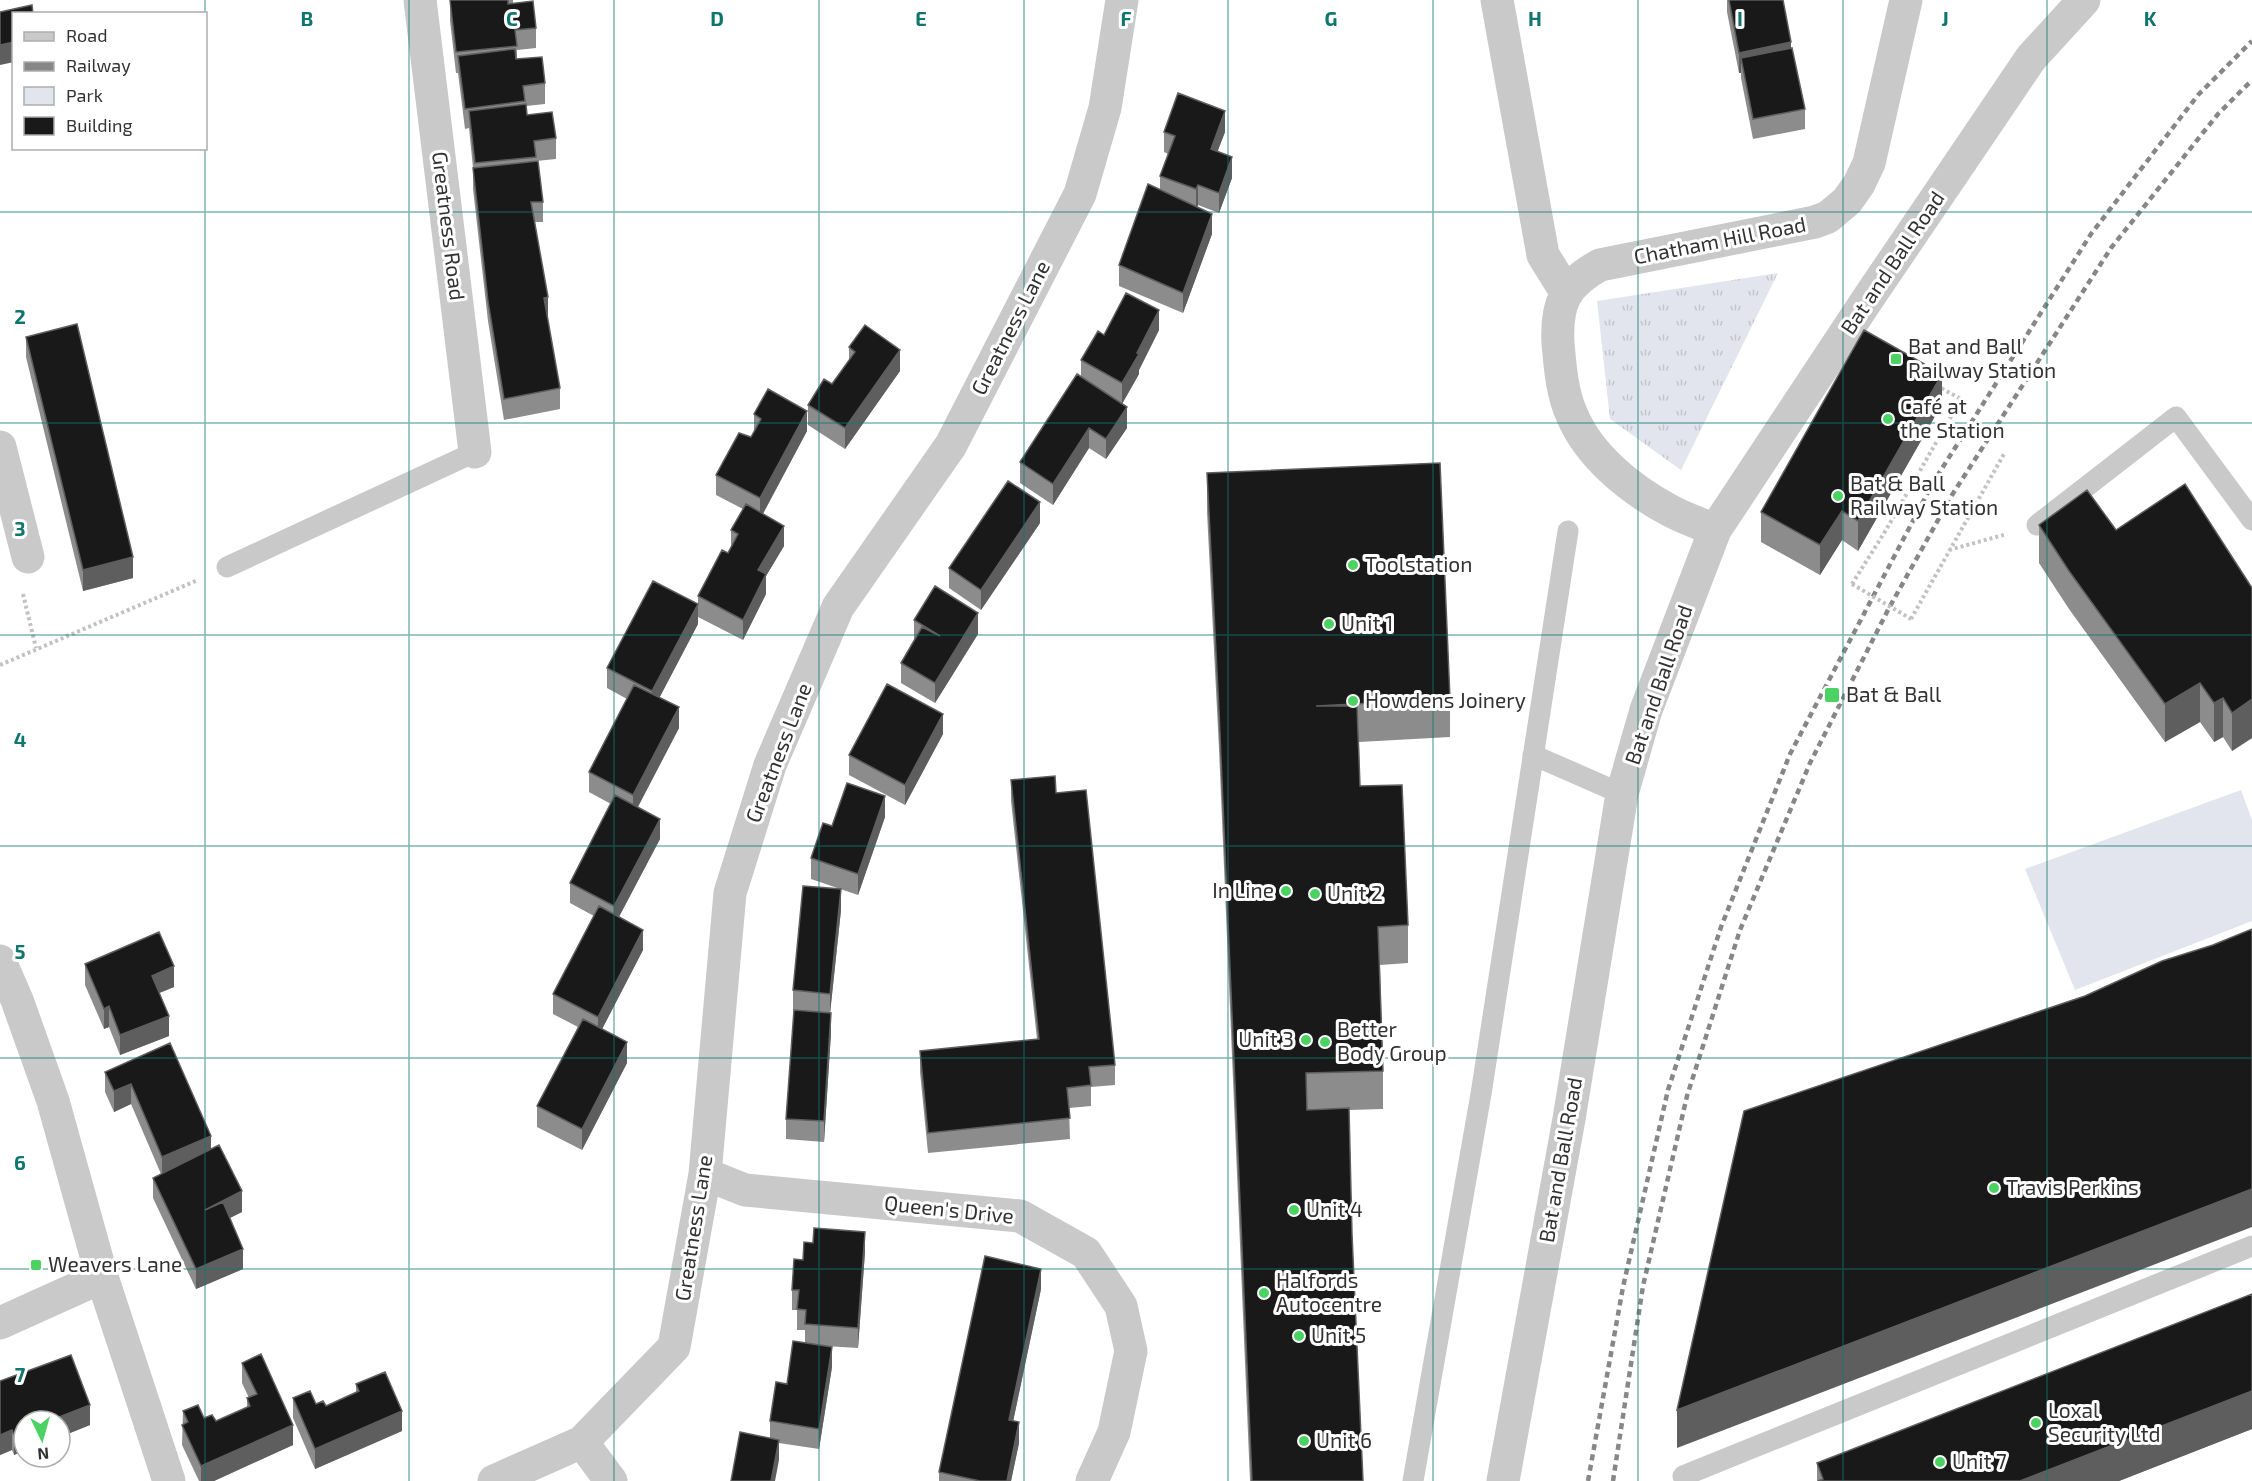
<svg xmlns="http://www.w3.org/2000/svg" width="2252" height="1481" viewBox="0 0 2252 1481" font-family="'Exo 2',sans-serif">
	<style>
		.grass { fill: url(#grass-tufts) }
		.park { fill: #e2e5ed }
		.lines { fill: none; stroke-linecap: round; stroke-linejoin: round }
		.path { stroke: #c2c2c2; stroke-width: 4; stroke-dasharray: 3 3; stroke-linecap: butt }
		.lane { stroke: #c9c9c9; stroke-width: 21 }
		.street { stroke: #c9c9c9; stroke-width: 33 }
		.rail { stroke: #878787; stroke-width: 4.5; stroke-dasharray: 6 4.5; stroke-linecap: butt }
		.path-bridge { stroke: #c2c2c2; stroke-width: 4; stroke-dasharray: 3 3; stroke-linecap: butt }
		.wall { fill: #8c8c8c }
		.shaded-wall { fill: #5e5e5e }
		.building { fill: #191919; stroke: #5e5e5e; stroke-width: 1.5 }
		.grid { fill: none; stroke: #0f766e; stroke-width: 1.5; stroke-opacity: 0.55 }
		.poi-dot { fill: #4bd263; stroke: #fff; stroke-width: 2 }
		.labels { text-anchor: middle; stroke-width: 6; stroke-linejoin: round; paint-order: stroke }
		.street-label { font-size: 21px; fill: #323232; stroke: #fff }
		.poi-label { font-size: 21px; fill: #323232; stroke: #fff; text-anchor: start }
		.grid-label { font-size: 20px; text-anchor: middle; font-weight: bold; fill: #0f766e; stroke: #fff; stroke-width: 6; stroke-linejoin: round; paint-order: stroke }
	</style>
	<defs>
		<pattern id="grass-tufts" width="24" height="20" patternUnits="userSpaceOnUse" patternTransform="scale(1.5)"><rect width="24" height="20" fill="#e2e5ed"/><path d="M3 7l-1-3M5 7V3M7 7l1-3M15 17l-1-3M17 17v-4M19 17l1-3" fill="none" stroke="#c2c5cc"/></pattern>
	</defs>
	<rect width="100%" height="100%" fill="#fff"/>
	<!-- grass -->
	<path class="grass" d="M1778,273l-97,197 -71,-51 -13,-118z"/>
	<!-- park -->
	<path class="park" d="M2241,790l11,30v101l-177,69 -50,-121z"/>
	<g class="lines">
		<!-- path -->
		<path class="path" d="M1949,550l58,-16
			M1852,584l34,-54 75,-131 -22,-12
			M23,594l13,54
			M1911,619l93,-165
			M0,665l198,-85"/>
		<!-- lane -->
		<path class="lane" d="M2037,525l139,-108 76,103
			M227,567l248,-115
			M1533,755l89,39
			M1683,1476l569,-230
			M1413,1481l68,-387 87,-563"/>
		<!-- street -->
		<path class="street" d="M420,0l55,452
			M1497,0l46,255 23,37
			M0,447l28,110
			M1715,530c-16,-7 -32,-12 -46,-20 -39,-21 -80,-54 -97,-95 -10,-21 -12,-49 -14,-72 -2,-40 7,-59 42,-78l215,-43 13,-5 19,-16 12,-17 10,-21 37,-163
			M0,961l17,39 36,101 49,176 67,204
			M705,1174l40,16 275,26 66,37 35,53 10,45 -17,81 -22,49
			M0,1323l102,-46
			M582,1442l29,39
			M494,1481l88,-39 92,-95 31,-173 25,-281 40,-128 68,-158 113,-162 129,-251 25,-86 17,-108
			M1503,1481l66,-362 53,-325 24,-84 69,-180 152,-230 164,-242 53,-58"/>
		<!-- rail -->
		<path class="rail" d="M1588,1481l35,-194 45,-197 53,-163 69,-173 144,-273 157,-247 107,-139 54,-54
			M1613,1481l30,-195 44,-190 53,-166 70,-167 79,-155 63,-113 159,-247 107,-134 34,-34"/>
		<!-- path-bridge -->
		<path class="path-bridge" d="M1852,584l59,35"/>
	</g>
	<!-- wall -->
	<path class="wall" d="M450,0h63v3l23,25v20l-19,2v9l28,24v21l-19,2 1,9 29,23v21l-20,2 7,41v20h-8l12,95 13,71v21l-56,11 -16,-99 -15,-132v-21l-4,-40 -4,1 -7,-56h-2l-6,-52z
		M1727,0h56l8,48 14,61v20l-52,10 -12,-61v-5h-2l-12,-61z
		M1164,132h61l-8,20 15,26 -13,35 -21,-8 -1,2 15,27 -29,79 -64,-27v-21l41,-75v-14l8,-22 -4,-2z
		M1159,330l-20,40v4l-17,30 5,24 -21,31 -17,-11 -36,57 -33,-22v-21l61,-85v-17l23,-25z
		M26,337l107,241 -50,13 -57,-234z
		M849,347l51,24 -55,78 -37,-24v-20l24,-21 17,-23z
		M1942,404l-84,147 -16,-11 -22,35 -59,-33v-30z
		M754,414l53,17 -44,83 21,32 -18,30v18l-23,46 -45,-23v-21l33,-49v-17l12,-21 -27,-14v-20l35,-38 3,-5z
		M1207,473l243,226v38l-91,5 1,44 48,139v38l-28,2 3,106v38l-34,1 3,124 11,247h-113l-31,-732 -12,-237z
		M1040,523l-59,87 -32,-22v-20z
		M2039,525l77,5 136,58v150l-20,13 -9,-14 -9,5 -14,-20 -35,20 -96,-133 -30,-46z
		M914,620l64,14 -43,69 -34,-20v-20l13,-23z
		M698,624l-39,74 20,30 -41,79 22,32 -41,78 24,33 -41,79 25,34 -45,87 -45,-23v-21l41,-79 -25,-13v-20l41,-78 -24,-13v-20l41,-79 -22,-12v-20l38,-73 -20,-11v-20z
		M943,734l-38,71 -56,-30v-20z
		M1011,780l45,13 59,272v20l-24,2v19l-22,2 1,31 -142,14 -8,-81v-21l117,-12 -26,-238z
		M885,817l-27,78 -47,-16v-21l21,-32z
		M841,910l-11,103 1,20 -7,109 -38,-3v-20l8,-108h-1v-21z
		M85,964l89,23 -15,6 10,43 -49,19 -11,-28 -5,2 -19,-44z
		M170,1043l41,106 31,63 -12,6 13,51 -47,20 -43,-91v-20l8,-4 -30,-70 -17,8 -9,-20v-20z
		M865,1252l-7,96 -33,-2 7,21 -13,82 -40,-6v17l-9,-22v-17l35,-78v-13h-8v-20h-5v-20l11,-30z
		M1041,1289l-28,132 6,22 -8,38h-72v-9z
		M2252,1294v135l-133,52h-302v-18z
		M242,1363l51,82 -79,36h-15l-17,-36 1,-34 33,10 31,-14v-9h2l-7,-15z
		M0,1381l90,44 -30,12v-16l-46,34 -2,-5 -12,5z
		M356,1384l46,47 -87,38 -22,-51v-20l33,8 30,-13z"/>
	<!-- shaded-wall -->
	<path class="shaded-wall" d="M14,42v20l-14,3v-20z
		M1791,42v20l-50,-4v15h-2v-20z
		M1225,111v21l-14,37v-20z
		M1232,157v21l-13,35v-20z
		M1198,185v20l-2,5v-21z
		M1212,214v20l-29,79v-20z
		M548,297v20l-4,2v-21z
		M1159,310v20l-20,40v4l-17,30v-21z
		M900,350v21l-55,78v-21z
		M1942,374v30l-84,147v-30z
		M1127,407v21l-21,31v-20z
		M807,411v20l-47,88v-21z
		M1089,428v20l-36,57v-21z
		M1040,502v21l-59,87v-20z
		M1842,511v29l-22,35v-30z
		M784,526v20l-18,30v18l-23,46v-20l15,-50z
		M133,557v21l-50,13v-21z
		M698,604v20l-46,88v-21z
		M978,613v21l-43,69v-20z
		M2200,683v39l-35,20v-38z
		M2223,698v39l-9,5v-39z
		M2252,699v39l-20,13v-38z
		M679,707v21l-46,88v-21z
		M943,714v20l-38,71v-20z
		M885,796v21l-27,78v-21z
		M660,819v20l-46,87v-20z
		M841,889v21l-11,104v-20z
		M643,930v20l-45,87v-20z
		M174,966v21l-22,9v-20z
		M109,1006v21l-5,2v-20z
		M831,1013v20l-7,109v-21z
		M169,1016v20l-49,19v-20z
		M627,1042v21l-45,87v-21z
		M131,1084v20l-17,8v-21z
		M211,1136v21l-49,21v-21z
		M2252,1189v38l-575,221v-38z
		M242,1191v21l-37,18v-20z
		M865,1232v20l-7,96v-20z
		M243,1249v20l-47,20v-20z
		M1041,1269v20l-32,152v-21z
		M832,1347v20l-13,82v-20z
		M2252,1391v38l-133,52h-99z
		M90,1405v20l-30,12v-16h-11z
		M402,1411v20l-87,38v-20z
		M1019,1422v21l-8,38h-4z
		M293,1425v20l-79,36h-13v-15z
		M12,1430v20l-12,5v-20z
		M24,1431v20l-10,4v-20z
		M779,1440v20l-4,21h-4z"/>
	<!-- building -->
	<path class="building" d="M450,0h58v4l25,-3 3,27 -21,2 2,16 -61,6z
		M1729,0h54l8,42 -52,11z
		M32,5l1,9h-19v28l-14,3v-33z
		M1792,48l13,61 -52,10 -12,-61z
		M515,49l1,10 26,-2 3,26 -22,3 2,15 -60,8 -7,-53z
		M1178,93l47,18 -14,38 21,8 -13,36 -21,-8 -2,4 -36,-13 15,-40 -11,-4z
		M526,104l1,11 25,-3 4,26 -22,3 2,16 -61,6 -6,-52z
		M538,161l5,41h-12l17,95 -4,1 16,90 -56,11 -16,-98 -15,-133z
		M1148,184l64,30 -29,79 -64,-28z
		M1126,293l33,17 -22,43 2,1 -17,29 -41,-23 17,-29 6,4z
		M77,324l56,233 -50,13 -57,-233z
		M865,325l35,25 -55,78 -37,-23 16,-26 8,5 23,-32 -6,-5z
		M1864,330l78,44 -84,147 -16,-10 -22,34 -59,-33z
		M1077,374l50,33 -21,32 -17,-11 -36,56 -33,-22z
		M768,389l39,22 -47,87 -44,-23 23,-42 12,4 10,-18 -7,-5z
		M1440,463l10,236 -134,7h41l3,80 42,-1 6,140 -30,2 5,144 -77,2 1,37 42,-2 3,126 11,247h-111l-33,-770 -12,-238z
		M1008,481l32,21 -59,88 -32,-22z
		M2185,484l67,104v111l-20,14 -9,-15 -9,5 -14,-20 -35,21 -96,-133 -30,-46 48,-35 29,40z
		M746,504l38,22 -26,44 8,4 -23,46 -45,-24 24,-46 6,3 10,-19 -7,-4z
		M653,581l45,23 -46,87 -45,-23z
		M935,586l43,27 -43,70 -34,-20 21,-36 18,9 -26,-16z
		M887,684l56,30 -38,71 -56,-30z
		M634,685l45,22 -46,88 -44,-23z
		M1055,776l1,17 30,-3 29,275 -26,2 2,18 -24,3 3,30 -142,15 -8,-82 119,-12 -28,-259z
		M847,783l38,13 -27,78 -47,-16 12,-35 9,3z
		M615,795l45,24 -46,87 -44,-23z
		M803,886l38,3 -11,105 -37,-4z
		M599,906l44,24 -45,87 -45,-23z
		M2252,929v260l-575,221 67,-299 341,-115 77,-35 51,-16z
		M159,932l15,34 -22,10 17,40 -49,19 -11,-29 -5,3 -19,-45z
		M794,1010l37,3 -7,108 -38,-2z
		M583,1019l44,23 -45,87 -45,-23z
		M170,1043l41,93 -49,21 -31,-73 -17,7 -9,-19z
		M219,1145l23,46 -37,19 18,-8 20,47 -47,20 -43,-91z
		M814,1228l51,4 -7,96 -53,-4 1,-14 -9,-1 2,-19h-7l2,-31 9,1 1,-18 9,1z
		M985,1256l56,13 -32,151 10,2 -12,59h-27l-41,-9z
		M2252,1294v97l-232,90h-202l5,-2 -6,-16z
		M793,1341l39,6 -13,82 -49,-8 6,-39 11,2z
		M261,1354l32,71 -92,41 -19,-41 6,-3 -5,-11 15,-6 6,13 8,-3 4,6 34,-15 -3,-8 10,-4 -15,-31z
		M71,1355l19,50 -41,16h-25v10l-10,4 -2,-5 -12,5v-54z
		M385,1372l17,39 -87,38 -22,-51 17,-7 6,13 7,-3 3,5 33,-15 -3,-7z
		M740,1432l39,8 -8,41h-40z"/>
	<!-- grid -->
	<path class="grid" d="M205,0v14M409,0v1481M614,0v1481M819,0v1481M1024,0v1481M1228,0v1481M1433,0v1481M1638,0v1481M1843,0v1481M2047,0v1481M205,148v1333M0,212h2252M0,423h2252M0,635h2252M0,846h2252M0,1058h2252M0,1269h2252"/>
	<!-- markers -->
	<g class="poi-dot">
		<rect x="1890" y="353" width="12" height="12" rx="3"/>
		<circle cx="1888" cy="419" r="6"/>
		<circle cx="1838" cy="496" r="6"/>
		<circle cx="1353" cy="565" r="6"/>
		<circle cx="1329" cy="624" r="6"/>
		<rect x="1824" y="687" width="16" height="16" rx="3"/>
		<circle cx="1353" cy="701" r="6"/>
		<circle cx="1286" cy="891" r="6"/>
		<circle cx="1315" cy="894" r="6"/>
		<circle cx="1306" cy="1040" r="6"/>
		<circle cx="1325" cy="1042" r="6"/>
		<circle cx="1994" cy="1188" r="6"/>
		<circle cx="1294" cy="1210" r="6"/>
		<rect x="30" y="1259" width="12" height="12" rx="3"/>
		<circle cx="1264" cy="1293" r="6"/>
		<circle cx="1299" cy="1336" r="6"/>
		<circle cx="2036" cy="1423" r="6"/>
		<circle cx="1304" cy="1441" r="6"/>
		<circle cx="1940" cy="1462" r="6"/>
	</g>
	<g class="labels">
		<!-- street labels -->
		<g class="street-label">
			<text transform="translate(448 226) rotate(83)" y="7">Greatness Road</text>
			<text transform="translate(1720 241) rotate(-11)" y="7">Chatham Hill Road</text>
			<text transform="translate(1893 263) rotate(-56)" y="7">Bat and Ball Road</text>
			<text transform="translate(1011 328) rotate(-63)" y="7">Greatness Lane</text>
			<text transform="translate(1659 685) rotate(-71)" y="7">Bat and Ball Road</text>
			<text transform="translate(779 753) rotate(-69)" y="7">Greatness Lane</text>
			<text transform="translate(1561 1160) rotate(-80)" y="7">Bat and Ball Road</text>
			<text transform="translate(949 1210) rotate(6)" y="7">Queen's Drive</text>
			<text transform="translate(694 1228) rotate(-81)" y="7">Greatness Lane</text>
		</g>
		<!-- poi labels -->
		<g class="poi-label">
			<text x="1908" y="354">Bat and Ball<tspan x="1908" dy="24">Railway Station</tspan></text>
			<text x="1900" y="414">Café at<tspan x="1900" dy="24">the Station</tspan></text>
			<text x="1850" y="491">Bat &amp; Ball<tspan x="1850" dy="24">Railway Station</tspan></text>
			<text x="1365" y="572">Toolstation</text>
			<text x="1341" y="631">Unit 1</text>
			<text x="1846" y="702">Bat &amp; Ball</text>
			<text x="1365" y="708">Howdens Joinery</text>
			<text x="1274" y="898" text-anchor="end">In Line</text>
			<text x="1327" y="901">Unit 2</text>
			<text x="1337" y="1037">Better<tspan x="1337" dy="24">Body Group</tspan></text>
			<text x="1294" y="1047" text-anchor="end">Unit 3</text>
			<text x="2006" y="1195">Travis Perkins</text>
			<text x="1306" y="1217">Unit 4</text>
			<text x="48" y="1272">Weavers Lane</text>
			<text x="1276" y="1288">Halfords<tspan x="1276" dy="24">Autocentre</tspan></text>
			<text x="1311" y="1343">Unit 5</text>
			<text x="2048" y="1418">Loxal<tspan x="2048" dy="24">Security Ltd</tspan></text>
			<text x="1316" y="1448">Unit 6</text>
			<text x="1952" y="1469">Unit 7</text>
		</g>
	</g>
	<g class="grid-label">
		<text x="307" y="26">B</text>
		<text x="512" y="26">C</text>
		<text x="717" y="26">D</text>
		<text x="921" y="26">E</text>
		<text x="1126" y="26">F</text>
		<text x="1331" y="26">G</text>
		<text x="1535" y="26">H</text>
		<text x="1740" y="26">I</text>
		<text x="1945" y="26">J</text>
		<text x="2150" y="26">K</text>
		<text x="20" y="324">2</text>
		<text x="20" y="536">3</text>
		<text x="20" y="747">4</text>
		<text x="20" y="959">5</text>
		<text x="20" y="1170">6</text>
		<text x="20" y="1382">7</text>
	</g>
	<!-- legend -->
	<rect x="12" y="12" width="195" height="138" fill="#ffffff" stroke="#adadad" stroke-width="1.5"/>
	<rect x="24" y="32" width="30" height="9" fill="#c9c9c9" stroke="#adadad" stroke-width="1.5"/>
	<text x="66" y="42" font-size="18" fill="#323232">Road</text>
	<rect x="24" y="62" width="30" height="9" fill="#878787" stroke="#adadad" stroke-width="1.5"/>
	<text x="66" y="72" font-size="18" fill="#323232">Railway</text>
	<rect x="24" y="87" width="30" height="18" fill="#e2e5ed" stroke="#adadad" stroke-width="1.5"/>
	<text x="66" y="102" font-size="18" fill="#323232">Park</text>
	<rect x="24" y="117" width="30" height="18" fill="#191919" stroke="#adadad" stroke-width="1.5"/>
	<text x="66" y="132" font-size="18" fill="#323232">Building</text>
	<!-- north arrow -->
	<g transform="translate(42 1439) rotate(175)"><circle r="28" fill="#ffffff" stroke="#adadad" stroke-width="1.5"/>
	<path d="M0-4.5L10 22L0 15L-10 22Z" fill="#4bd263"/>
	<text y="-9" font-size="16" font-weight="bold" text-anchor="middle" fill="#323232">N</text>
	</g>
</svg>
